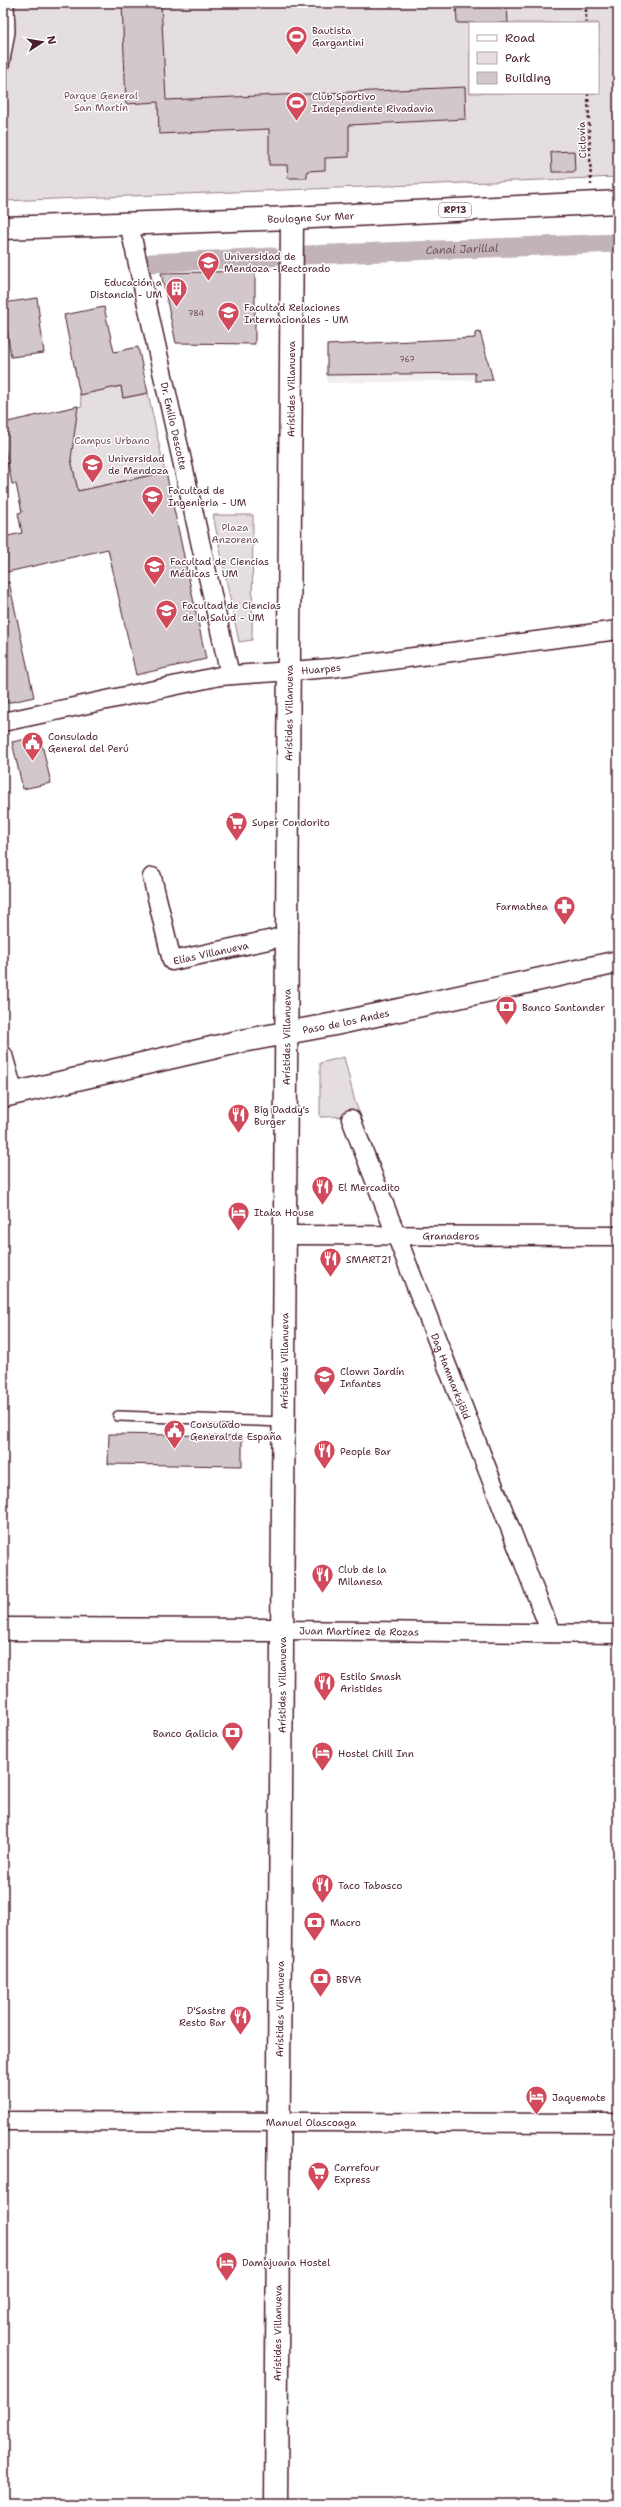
<svg xmlns="http://www.w3.org/2000/svg" width="621" height="2507" font-family="'Shantell Sans',sans-serif">
	<style>
		.built { fill: #f2eeef }
		.green { fill: #e5dee0; stroke: #987e86; fill-rule: evenodd }
		.lines { fill: none; stroke-linecap: round; stroke-linejoin: round }
		.canal { stroke: #c1b3b6; stroke-width: 19 }
		.building { fill: #d2c7cb; stroke: #4a1f2b }
		.lane-casing { stroke: #4a1f2b; stroke-width: 12 }
		.street-casing { stroke: #4a1f2b; stroke-width: 21 }
		.secondary-casing { stroke: #4a1f2b; stroke-width: 25 }
		.primary-casing { stroke: #4a1f2b; stroke-width: 25 }
		.path { stroke: #4a1f2b; stroke-width: 2.5; stroke-dasharray: 3 3; stroke-linecap: butt }
		.lane { stroke: #fff; stroke-width: 9 }
		.street { stroke: #fff; stroke-width: 18 }
		.secondary { stroke: #fff; stroke-width: 22 }
		.primary { stroke: #fff; stroke-width: 22 }
		.labels { text-anchor: middle; dominant-baseline: central; stroke-width: 3; stroke-linejoin: round; paint-order: stroke }
		.number-label { font-size: 8px; fill: #6c4953 }
		.shield { fill: #fff; stroke: #80626b; stroke-width: 1 }
		.shield-label { font-size: 9px; font-weight: bold; fill: #4a1f2b }
		.poi-label { font-size: 10px; fill: #4a1f2b; stroke: #fff; text-anchor: start }
		.park-label { font-size: 10px; fill: #714f58; stroke: #fff }
		.street-label { font-size: 10px; fill: #4a1f2b; stroke: #fff }
		.water-label { font-size: 11px; font-style: italic; fill: #74535c; stroke: #fff }
	</style>
	<rect width="100%" height="100%" fill="#fff"/>
	<filter id="ink" filterUnits="userSpaceOnUse"><feTurbulence type="fractalNoise" baseFrequency=".025" numOctaves="2"/><feDisplacementMap in="SourceGraphic" scale="8" xChannelSelector="R" yChannelSelector="G"/><feConvolveMatrix kernelMatrix="1 2 1 2 8 2 1 2 1" color-interpolation-filters="sRGB"/></filter>
	<g filter="url(#ink)">
		<!-- built -->
		<path class="built" d="M481,338l12,42 -166,3v-38z"/>
		<!-- green -->
		<g class="green">
			<path d="M3,3h615v174l-615,24zM470,23h128v70h-128z"/>
			<path d="M121,386l2,12 25,-5 17,79 -87,19 -18,-81 22,-4 -2,-11z"/>
			<path d="M213,515h40l-1,125 -13,2z"/>
			<path d="M344,1057l11,45 6,14 -41,1v-54z"/>
		</g>
		<g class="lines">
			<!-- canal -->
			<g class="canal">
				<path id="s1" d="M305,255l313,-12"/>
				<path d="M151,263l121,-6"/>
			</g>
		</g>
		<!-- building -->
		<g class="building">
			<path d="M122,3h39l5,97 299,-13 1,32 -117,6v32l-24,1v12l-18,1v7h-19l-1,-13h-18v-36l-110,5 -1,-32 -32,2z"/>
			<path d="M456,3h51l1,20h-51z"/>
			<path d="M574,151l1,21h-23l-1,-20z"/>
			<path d="M255,271v73l-79,-1 -15,-70z"/>
			<path d="M37,298l7,55 -33,4 -8,-54z"/>
			<path d="M104,307l10,45 24,-5 10,46 -25,5 -2,-12 -41,9 -16,-80z"/>
			<path d="M480,332l13,48 -18,1v-8l-148,2v-30l148,-7v-5z"/>
			<path d="M78,406l-7,53 7,32 88,-19 40,187 -70,16 -28,-126 -105,24v-36l19,-4 -4,-20 4,-1 -6,-28h-4l-9,-44v-17z"/>
			<path d="M9,582l25,115 -27,6 -4,-17v-103z"/>
			<path d="M40,736l11,47 -28,6 -11,-47z"/>
			<path d="M109,1434l133,2v30l-134,-2z"/>
		</g>
		<g class="lines">
			<defs>
				<g id="lane">
					<path d="M3,72l7,-40 -1,-29"/>
					<path d="M118,1416l165,6"/>
				</g>
				<g id="street">
					<path id="s2" d="M129,224l101,451"/>
					<path id="s3" d="M3,722l217,-46 111,-8 287,-38"/>
					<path id="s4" d="M152,877l20,84 115,-25"/>
					<path d="M3,1055l11,39"/>
					<path id="s5" d="M351,1119l200,514"/>
					<path id="s6" d="M285,1235l333,1"/>
					<path id="s7" d="M282,1630l336,4"/>
					<path id="s8" d="M3,2121l615,2"/>
				</g>
				<g id="secondary">
					<path id="s9" d="M3,1096l239,-55 93,-17 283,-62"/>
					<path d="M3,1629l279,1"/>
					<path id="s10" d="M276,2504l16,-2286"/>
				</g>
				<g id="primary">
					<path id="s11" d="M3,228l289,-10 326,-16"/>
				</g>
			</defs>
			<!-- lane casing -->
			<use href="#lane" class="lane-casing"/>
			<!-- street casing -->
			<use href="#street" class="street-casing"/>
			<!-- secondary casing -->
			<use href="#secondary" class="secondary-casing"/>
			<!-- primary casing -->
			<use href="#primary" class="primary-casing"/>
			<!-- path -->
			<g class="path">
				<path d="M586,3v20"/>
				<path d="M588,93l3,92"/>
			</g>
			<!-- lane -->
			<use href="#lane" class="lane"/>
			<!-- street -->
			<use href="#street" class="street"/>
			<!-- secondary -->
			<use href="#secondary" class="secondary"/>
			<!-- primary -->
			<use href="#primary" class="primary"/>
		</g>
	</g>
	<!-- icons -->
	<defs>
		<symbol id="stadium-pin" viewBox="-11 -11 22 30"><path d="M0 17L-7.5 6A9.5 9.5 0 1 1 7.5 6Z" fill="#d1495b" stroke="#fff"/><path d="M0-5a6.5 5 0 1 0 0 10a6.5 5 0 1 0 0-10ZM-3.5-1.8h7v3.6h-7Z" fill="#fff"/></symbol>
		<symbol id="university-pin" viewBox="-11 -11 22 30"><path d="M0 17L-7.5 6A9.5 9.5 0 1 1 7.5 6Z" fill="#d1495b" stroke="#fff"/><path d="M0-5L7-2L0 1L-7-2ZM-4 1L0 2.5L4 1V4Q0 6-4 4Z" fill="#fff"/></symbol>
		<symbol id="building-pin" viewBox="-11 -11 22 30"><path d="M0 17L-7.5 6A9.5 9.5 0 1 1 7.5 6Z" fill="#d1495b" stroke="#fff"/><path d="M-4-6H4V6H1V3H-1V6H-4ZM-2.5-4.3h1.7v1.8h-1.7ZM.8-4.3h1.7v1.8H.8ZM-2.5-1h1.7V.8h-1.7ZM.8-1h1.7V.8H.8Z" fill="#fff"/></symbol>
		<symbol id="civic-pin" viewBox="-11 -11 22 30"><path d="M0 17L-7.5 6A9.5 9.5 0 1 1 7.5 6Z" fill="#d1495b" stroke="#fff"/><path d="M-.6-6.5H3V-4.5H.6V-3L4-1V1h2V6H-6V1h2V-1L-.6-3ZM-1.2 2.5V6h2.4V2.5Z" fill="#fff"/></symbol>
		<symbol id="supermarket-pin" viewBox="-11 -11 22 30"><path d="M0 17L-7.5 6A9.5 9.5 0 1 1 7.5 6Z" fill="#d1495b" stroke="#fff"/><path d="M-6-5.5h2.5l.6 2H6L4.5 2H-2.5L-4.4-4H-6ZM-1.5 3.2a1.3 1.3 0 1 0 .1 0ZM3 3.2a1.3 1.3 0 1 0 .1 0Z" fill="#fff"/></symbol>
		<symbol id="pharmacy-pin" viewBox="-11 -11 22 30"><path d="M0 17L-7.5 6A9.5 9.5 0 1 1 7.5 6Z" fill="#d1495b" stroke="#fff"/><path d="M-2-6h4v4h4v4h-4v4h-4v-4h-4v-4h4Z" fill="#fff"/></symbol>
		<symbol id="bank-pin" viewBox="-11 -11 22 30"><path d="M0 17L-7.5 6A9.5 9.5 0 1 1 7.5 6Z" fill="#d1495b" stroke="#fff"/><path d="M-6-4H6V4H-6ZM0-2.3a2.3 2.3 0 1 0 0 4.6a2.3 2.3 0 1 0 0-4.6Z" fill="#fff"/></symbol>
		<symbol id="restaurant-pin" viewBox="-11 -11 22 30"><path d="M0 17L-7.5 6A9.5 9.5 0 1 1 7.5 6Z" fill="#d1495b" stroke="#fff"/><path d="M-5-6h1v4h1v-4h1v4h1v-4h1v5L-1.5 .5V6h-2V.5L-5-1ZM5-6V6H3V1.5H1.5Q1.5-4 5-6Z" fill="#fff"/></symbol>
		<symbol id="hotel-pin" viewBox="-11 -11 22 30"><path d="M0 17L-7.5 6A9.5 9.5 0 1 1 7.5 6Z" fill="#d1495b" stroke="#fff"/><path d="M-6-4.5h1.5V1H6V5H4.5V3h-9V5H-6ZM-4 0a1.8 1.8 0 1 1 3.6 0ZM.5 0V-2.5h3Q6-2.5 6 0Z" fill="#fff"/></symbol>
		<symbol id="school-pin" viewBox="-11 -11 22 30"><path d="M0 17L-7.5 6A9.5 9.5 0 1 1 7.5 6Z" fill="#d1495b" stroke="#fff"/><path d="M0-5L7-2L0 1L-7-2ZM-4 1L0 2.5L4 1V4Q0 6-4 4Z" fill="#fff"/></symbol>
	</defs>
	<g fill-rule="evenodd">
		<use href="#stadium-pin" x="284" y="24" width="25" height="34"/>
		<use href="#stadium-pin" x="284" y="90" width="25" height="34"/>
		<use href="#university-pin" x="196" y="250" width="25" height="34"/>
		<use href="#building-pin" x="164" y="276" width="25" height="34"/>
		<use href="#university-pin" x="216" y="300" width="25" height="34"/>
		<use href="#university-pin" x="80" y="452" width="25" height="34"/>
		<use href="#university-pin" x="140" y="484" width="25" height="34"/>
		<use href="#university-pin" x="142" y="554" width="25" height="34"/>
		<use href="#university-pin" x="154" y="598" width="25" height="34"/>
		<use href="#civic-pin" x="20" y="730" width="25" height="34"/>
		<use href="#supermarket-pin" x="224" y="810" width="25" height="34"/>
		<use href="#pharmacy-pin" x="552" y="894" width="25" height="34"/>
		<use href="#bank-pin" x="494" y="994" width="25" height="34"/>
		<use href="#restaurant-pin" x="226" y="1102" width="25" height="34"/>
		<use href="#restaurant-pin" x="310" y="1174" width="25" height="34"/>
		<use href="#hotel-pin" x="226" y="1200" width="25" height="34"/>
		<use href="#restaurant-pin" x="318" y="1246" width="25" height="34"/>
		<use href="#school-pin" x="312" y="1364" width="25" height="34"/>
		<use href="#civic-pin" x="162" y="1418" width="25" height="34"/>
		<use href="#restaurant-pin" x="312" y="1438" width="25" height="34"/>
		<use href="#restaurant-pin" x="310" y="1562" width="25" height="34"/>
		<use href="#restaurant-pin" x="312" y="1670" width="25" height="34"/>
		<use href="#bank-pin" x="220" y="1720" width="25" height="34"/>
		<use href="#hotel-pin" x="310" y="1740" width="25" height="34"/>
		<use href="#restaurant-pin" x="310" y="1872" width="25" height="34"/>
		<use href="#bank-pin" x="302" y="1910" width="25" height="34"/>
		<use href="#bank-pin" x="308" y="1966" width="25" height="34"/>
		<use href="#restaurant-pin" x="228" y="2004" width="25" height="34"/>
		<use href="#hotel-pin" x="524" y="2084" width="25" height="34"/>
		<use href="#supermarket-pin" x="306" y="2160" width="25" height="34"/>
		<use href="#hotel-pin" x="214" y="2250" width="25" height="34"/>
	</g>
	<g class="labels">
		<!-- number labels -->
		<g class="number-label">
			<text x="196" y="313">784</text>
			<text x="407" y="359">767</text>
		</g>
		<!-- shield labels -->
		<rect class="shield" x="439" y="203" width="32" height="14" rx="3"/>
		<g class="shield-label">
			<text x="455" y="210">RP13</text>
		</g>
		<!-- poi labels -->
		<g class="poi-label">
			<text x="312" y="30">Bautista<tspan x="312" dy="12">Gargantini</tspan></text>
			<text x="312" y="96">Club Sportivo<tspan x="312" dy="12">Independiente Rivadavia</tspan></text>
			<text x="224" y="256">Universidad de<tspan x="224" dy="12">Mendoza - Rectorado</tspan></text>
			<text x="162" y="282" text-anchor="end">Educación a<tspan x="162" dy="12">Distancia - UM</tspan></text>
			<text x="244" y="307">Facultad Relaciones<tspan x="244" dy="12">Internacionales - UM</tspan></text>
			<text x="108" y="458">Universidad<tspan x="108" dy="12">de Mendoza</tspan></text>
			<text x="168" y="490">Facultad de<tspan x="168" dy="12">Ingenieria - UM</tspan></text>
			<text x="170" y="561">Facultad de Ciencias<tspan x="170" dy="12">Médicas - UM</tspan></text>
			<text x="182" y="605">Facultad de Ciencias<tspan x="182" dy="12">de la Salud - UM</tspan></text>
			<text x="48" y="736">Consulado<tspan x="48" dy="12">General del Perú</tspan></text>
			<text x="252" y="822">Super Condorito</text>
			<text x="548" y="906" text-anchor="end">Farmathea</text>
			<text x="522" y="1007">Banco Santander</text>
			<text x="254" y="1109">Big Daddy's<tspan x="254" dy="12">Burger</tspan></text>
			<text x="338" y="1187">El Mercadito</text>
			<text x="254" y="1212">Itaka House</text>
			<text x="346" y="1259">SMART21</text>
			<text x="340" y="1371">Clown Jardín<tspan x="340" dy="12">Infantes</tspan></text>
			<text x="190" y="1424">Consulado<tspan x="190" dy="12">General de España</tspan></text>
			<text x="340" y="1451">People Bar</text>
			<text x="338" y="1569">Club de la<tspan x="338" dy="12">Milanesa</tspan></text>
			<text x="340" y="1676">Estilo Smash<tspan x="340" dy="12">Aristides</tspan></text>
			<text x="218" y="1733" text-anchor="end">Banco Galicia</text>
			<text x="338" y="1753">Hostel Chill Inn</text>
			<text x="338" y="1885">Taco Tabasco</text>
			<text x="330" y="1922">Macro</text>
			<text x="336" y="1979">BBVA</text>
			<text x="226" y="2010" text-anchor="end">D'Sastre<tspan x="226" dy="12">Resto Bar</tspan></text>
			<text x="552" y="2097">Jaquemate</text>
			<text x="334" y="2167">Carrefour<tspan x="334" dy="12">Express</tspan></text>
			<text x="242" y="2262">Damajuana Hostel</text>
		</g>
		<!-- park labels -->
		<g class="park-label">
			<text x="101" y="95">Parque General<tspan x="101" dy="12">San Martín</tspan></text>
			<text x="112" y="440">Campus Urbano</text>
			<text x="235" y="527">Plaza<tspan x="235" dy="12">Anzorena</tspan></text>
		</g>
		<!-- street labels -->
		<g class="street-label">
			<text transform="translate(582 140) rotate(-92)">Ciclovía</text>
			<text stroke="none"><textPath href="#s11" startOffset="308">Boulogne Sur Mer</textPath></text>
			<text stroke="none"><textPath href="#s10" startOffset="2115">Arístides Villanueva</textPath></text>
			<text stroke="none"><textPath href="#s2" startOffset="207">Dr. Emilio Descotte</textPath></text>
			<text stroke="none"><textPath href="#s3" startOffset="323">Huarpes</textPath></text>
			<text stroke="none"><textPath href="#s10" startOffset="1791">Arístides Villanueva</textPath></text>
			<text stroke="none"><textPath href="#s4" startOffset="126">Elías Villanueva</textPath></text>
			<text stroke="none"><textPath href="#s9" startOffset="351">Paso de los Andes</textPath></text>
			<text stroke="none"><textPath href="#s10" startOffset="1467">Arístides Villanueva</textPath></text>
			<text stroke="none"><textPath href="#s6" startOffset="166">Granaderos</textPath></text>
			<text stroke="none"><textPath href="#s10" startOffset="1143">Arístides Villanueva</textPath></text>
			<text stroke="none"><textPath href="#s5" startOffset="276">Dag Hammarksjöld</textPath></text>
			<text stroke="none"><textPath href="#s7" startOffset="77">Juan Martínez de Rozas</textPath></text>
			<text stroke="none"><textPath href="#s10" startOffset="819">Arístides Villanueva</textPath></text>
			<text stroke="none"><textPath href="#s10" startOffset="495">Arístides Villanueva</textPath></text>
			<text stroke="none"><textPath href="#s8" startOffset="308">Manuel Olascoaga</textPath></text>
			<text stroke="none"><textPath href="#s10" startOffset="171">Arístides Villanueva</textPath></text>
		</g>
		<!-- water labels -->
		<g class="water-label">
			<text stroke="none"><textPath href="#s1" startOffset="157">Canal Jarillal</textPath></text>
		</g>
	</g>
	<!-- margin -->
	<rect width="621" height="2507" fill="none" stroke="#fff" stroke-width="16"/>
	<rect x="8" y="8" width="605" height="2491" fill="none" stroke="#4a1f2b" stroke-width="1.5" filter="url(#ink)"/>
	<!-- legend -->
	<rect x="469" y="22" width="130" height="72" fill="#ffffff" stroke="#b7a5aa"/>
	<rect x="477" y="35" width="20" height="6" fill="#ffffff" stroke="#b7a5aa"/>
	<text x="505" y="42" font-size="12" fill="#4a1f2b">Road</text>
	<rect x="477" y="52" width="20" height="12" fill="#e5dee0" stroke="#b7a5aa"/>
	<text x="505" y="62" font-size="12" fill="#4a1f2b">Park</text>
	<rect x="477" y="72" width="20" height="12" fill="#d2c7cb" stroke="#b7a5aa"/>
	<text x="505" y="82" font-size="12" fill="#4a1f2b">Building</text>
	<!-- north arrow -->
	<g transform="translate(42 42) rotate(78)" stroke="#ffffff" stroke-width="3" paint-order="stroke">
	<path d="M0-3L7 15L0 10L-7 15Z" fill="#4a1f2b"/>
	<text y="-6" font-size="11" font-weight="bold" text-anchor="middle" fill="#4a1f2b">N</text>
	</g>
</svg>
